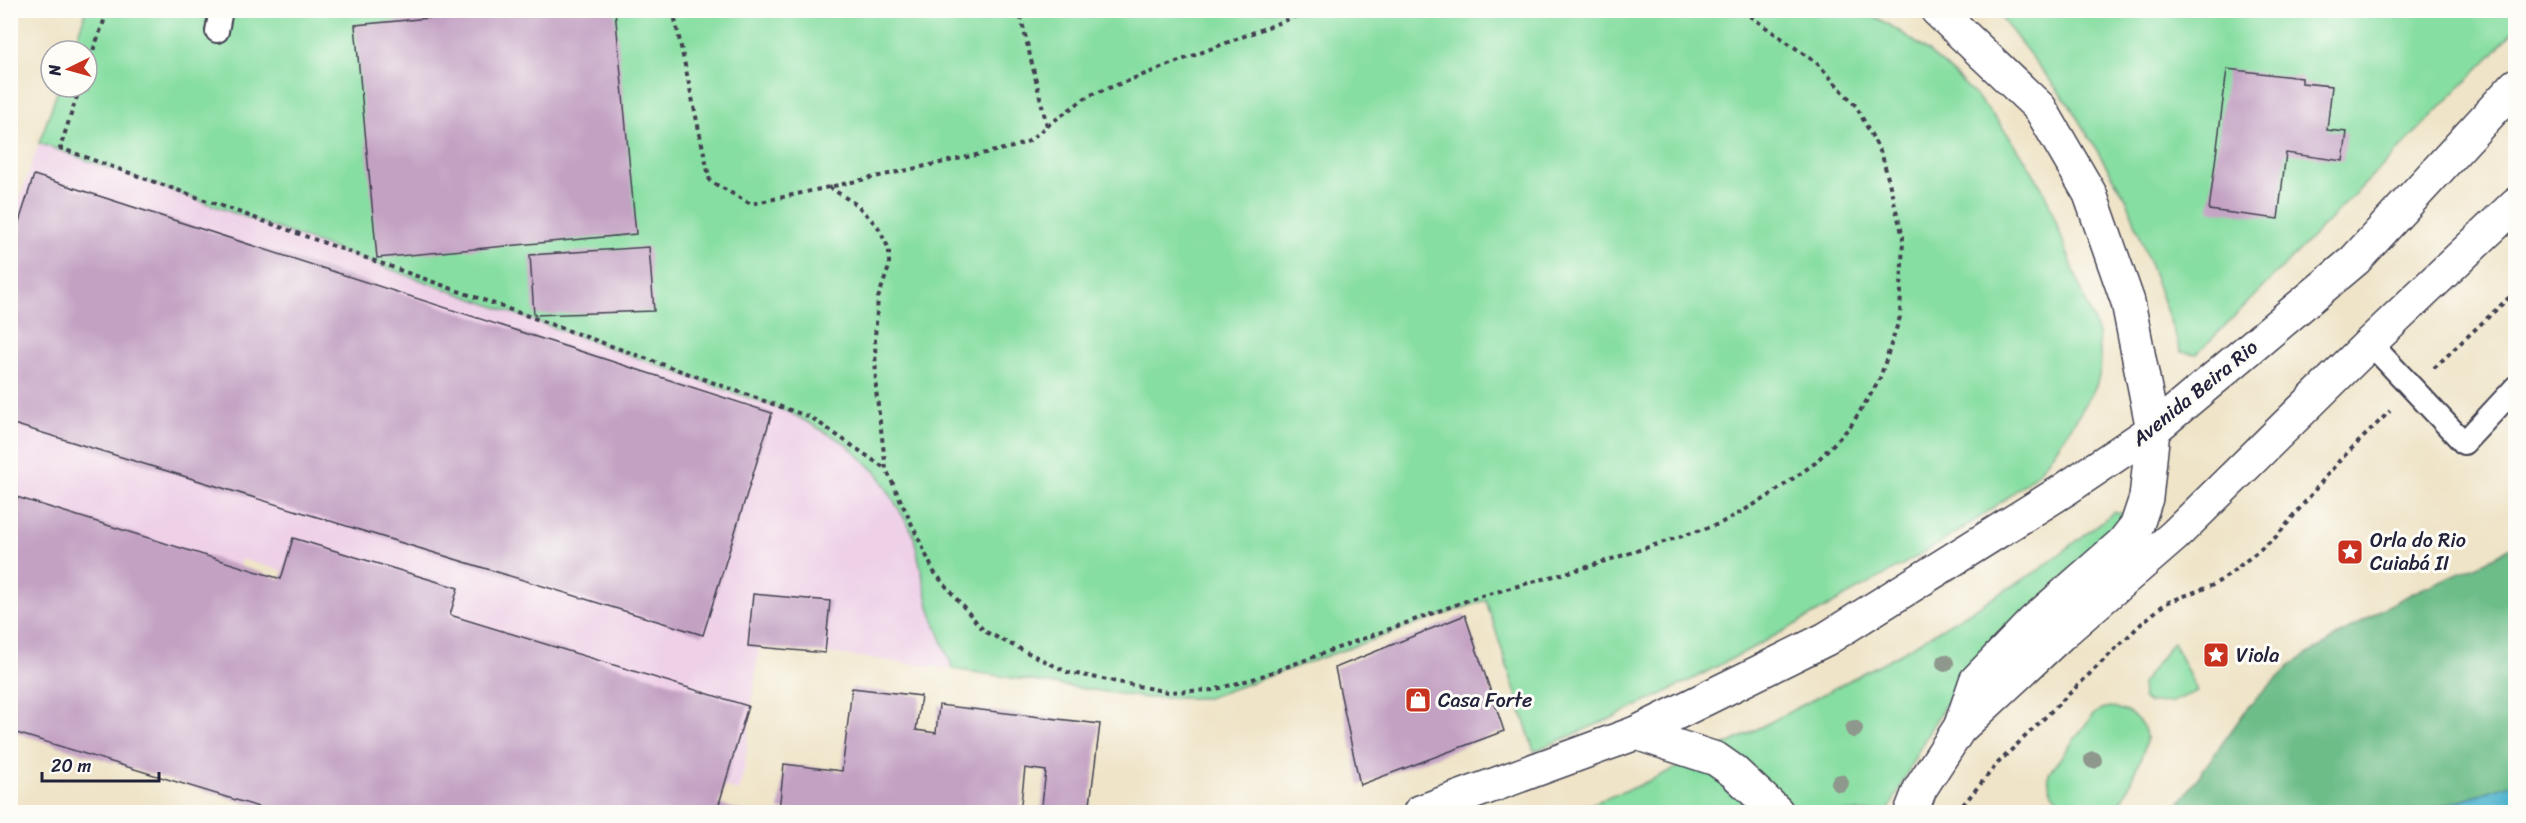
<svg xmlns="http://www.w3.org/2000/svg" width="2526" height="823" font-family="Sriracha,sans-serif">
	<style>
		.built { fill: #eed0e7 }
		.green { fill: #87dea2; stroke: #54806e; stroke-width: 1.5 }
		.forest { fill: #6dbd88; stroke: #487062; stroke-width: 1.5 }
		.water { fill: #4eb3cd; stroke: #386a84; stroke-width: 1.5 }
		.building { fill: #c3a1c3 }
		.lines { fill: none; stroke-linecap: round; stroke-linejoin: round }
		.lane-casing { stroke: #413f50; stroke-width: 26 }
		.street-casing { stroke: #413f50; stroke-width: 36 }
		.primary-casing { stroke: #413f50; stroke-width: 36 }
		.path { stroke: #413f50; stroke-width: 4; stroke-dasharray: 4.5 4.5; stroke-linecap: butt }
		.lane { stroke: #fff; stroke-width: 22 }
		.street { stroke: #fff; stroke-width: 33 }
		.primary { stroke: #fff; stroke-width: 33 }
		.tree { fill: #8f988c }
		.labels { text-anchor: middle; dominant-baseline: central; stroke-width: 6; stroke-linejoin: round; paint-order: stroke }
		.street-label { font-size: 20px; fill: #22223b; stroke: #fdfcf7 }
		.poi-label { font-size: 20px; fill: #22223b; stroke: #fdfcf7; text-anchor: start }
	</style>
	<rect width="100%" height="100%" fill="#fdfcf7"/>
	<filter id="ink" filterUnits="userSpaceOnUse"><feTurbulence type="fractalNoise" baseFrequency=".0167" numOctaves="2"/><feDisplacementMap in="SourceGraphic" scale="12" xChannelSelector="R" yChannelSelector="G"/><feConvolveMatrix kernelMatrix="1 2 1 2 8 2 1 2 1" color-interpolation-filters="sRGB"/></filter>
	<filter id="wash" filterUnits="userSpaceOnUse"><feTurbulence type="fractalNoise" baseFrequency=".008" numOctaves="4" result="noise"/><feDisplacementMap in="SourceGraphic" scale="24" xChannelSelector="R" yChannelSelector="G"/><feGaussianBlur stdDeviation="1.35" result="paint"/><feColorMatrix in="noise" values="0 0 0 0 0 0 0 0 0 0 0 0 0 0 0 0 0 1.4 0 .05"/><feComposite in="paint" operator="in"/></filter>
	<g filter="url(#wash)">
		<rect width="100%" height="100%" fill="#efe4c8"/>
		<!-- built -->
		<path class="built" d="M39,143l752,270 54,30 33,31 35,59 17,77 23,59 -194,-25 -15,127 -6,20 -358,-117 19,-71 -158,-44 -21,69 -209,-61v-344z"/>
		<!-- green -->
		<g class="green">
			<path d="M2515,10l1,17 -22,26 -297,301 -16,-2 -54,-152 -57,-94 -74,-95z"/>
			<path d="M86,11h1777c76,36 142,107 181,181 8,15 12,32 18,47 12,32 24,63 36,95 2,16 5,33 -1,49 -6,15 -48,79 -60,90 -57,51 -128,88 -194,125 -101,57 -201,110 -309,153l-48,-151 -279,98h-60l-194,-29 -23,-59 -17,-77 -35,-59 -33,-31 -54,-30 -752,-270 20,-56h28v-36h-15z"/>
			<path d="M2114,512h8l5,5c-59,58 -125,113 -175,179 -26,35 -45,78 -64,116h-317l69,-27 102,-48 159,-84 138,-83z"/>
			<path d="M2173,642l24,49 -25,11 -23,1 -6,-5 -1,-15z"/>
			<path d="M2110,707c19,3 41,16 35,39 -2,9 -8,20 -12,29 -4,11 -8,25 -18,32 -25,16 -71,0 -66,-34l43,-57 9,-7z"/>
		</g>
		<!-- forest -->
		<path class="forest" d="M2515,544v240l-93,28h-249l76,-106 44,-43 91,-55 33,-17 76,-33z"/>
		<!-- water -->
		<path class="water" d="M2511,784h4v28h-93z"/>
		<g id="blocks">
			<!-- building -->
			<g class="building">
				<path d="M515,10h100l21,224 -259,24 -22,-233z"/>
				<path d="M2227,69l75,9v5l30,3 -5,44 20,2 -4,29 -57,-8 -8,66 -69,-9z"/>
				<path d="M34,175l738,238 -69,222 -693,-212v-173z"/>
				<path d="M649,247l5,64 -120,4 -4,-60z"/>
				<path d="M10,495l271,84 12,-41 165,50 -8,27 298,91 -29,98 26,8h-470l-265,-81z"/>
				<path d="M753,594l77,7 -5,52 -77,-7z"/>
				<path d="M1465,615l39,116 -144,54 -25,-117z"/>
				<path d="M852,688l69,8 -5,34 20,3 3,-28 161,19 -11,88h-48l5,-41 -21,-3 -5,44h-220l-21,-2 5,-46 58,7z"/>
			</g>
		</g>
	</g>
	<g filter="url(#ink)">
		<use href="#blocks" fill-opacity="0" stroke="#413f50" stroke-width="1.5"/>
		<g class="lines">
			<defs>
				<g id="lane">
					<path d="M217,31l4,-21"/>
					<path d="M2370,343l94,100 52,-56"/>
				</g>
				<path id="street" d="M1937,10l103,98 50,86 38,108 25,128"/>
				<g id="primary">
					<path d="M1961,725l15,-44 57,-59 90,-79 14,-18 9,-27 7,-68"/>
					<path d="M1636,733l80,26 17,12 44,41"/>
					<path d="M1420,812l216,-79 190,-94 238,-149 89,-60 202,-170 161,-175"/>
					<path d="M1911,812l9,-23 39,-60 102,-95 114,-99 195,-192 146,-139"/>
				</g>
			</defs>
			<!-- lane casing -->
			<use href="#lane" class="lane-casing"/>
			<!-- street casing -->
			<use href="#street" class="street-casing"/>
			<!-- primary casing -->
			<use href="#primary" class="primary-casing"/>
			<!-- path -->
			<g class="path">
				<path d="M673,10l37,171 41,23 262,-57 16,-6 18,-15 -28,-116"/>
				<path d="M87,67l21,-57"/>
				<path d="M80,87l-20,61 752,270 74,51"/>
				<path d="M1047,126l41,-30 224,-86"/>
				<path d="M829,187l28,18 21,22 11,22v18l-11,31 -3,39 1,53 10,79 48,103 50,59 83,41 101,20 45,-2 43,-12 218,-80 113,-31 132,-43 47,-26 49,-35 35,-36 29,-46 21,-64 3,-80 -21,-82 -26,-49 -39,-43 -76,-53"/>
				<path d="M2434,368l82,-77"/>
				<path d="M1957,812l41,-49 145,-141 23,-19 47,-18 13,-8 51,-41 61,-74 52,-51"/>
			</g>
			<!-- lane -->
			<use href="#lane" class="lane"/>
			<!-- street -->
			<use href="#street" class="street"/>
			<!-- primary -->
			<use href="#primary" class="primary"/>
		</g>
		<!-- trees -->
		<g class="tree">
			<circle cx="1945" cy="663" r="9"/>
			<circle cx="1854" cy="729" r="9"/>
			<circle cx="2093" cy="760" r="9"/>
			<circle cx="1840" cy="783" r="9"/>
		</g>
	</g>
	<!-- icons -->
	<defs>
		<symbol id="sight-square" viewBox="-11 -11 22 22"><rect x="-9" y="-9" width="18" height="18" rx="4" fill="#c8321e" stroke="#fdfcf7"/><path d="M0-6L1.8-2.2L6-1.7L2.9 1.2L3.7 5.4L0 3.3L-3.7 5.4L-2.9 1.2L-6-1.7L-1.8-2.2Z" fill="#fff"/></symbol>
		<symbol id="shop-square" viewBox="-11 -11 22 22"><rect x="-9" y="-9" width="18" height="18" rx="4" fill="#c8321e" stroke="#fdfcf7"/><path d="M-5-2.5h2.3a2.7 3.5 0 0 1 5.4 0H5L5.5 6h-11ZM-1.5-2.5h3a1.5 2.3 0 0 0-3 0Z" fill="#fff"/></symbol>
	</defs>
	<g fill-rule="evenodd">
		<use href="#sight-square" x="2335" y="537" width="30" height="30"/>
		<use href="#sight-square" x="2201" y="640" width="30" height="30"/>
		<use href="#shop-square" x="1403" y="685" width="30" height="30"/>
	</g>
	<g class="labels">
		<!-- street labels -->
		<g class="street-label">
			<text transform="translate(2195 393) rotate(-39)">Avenida Beira Rio</text>
		</g>
		<!-- poi labels -->
		<g class="poi-label">
			<text x="2370" y="540">Orla do Rio<tspan x="2370" dy="23">Cuiabá II</tspan></text>
			<text x="2236" y="655">Viola</text>
			<text x="1438" y="700">Casa Forte</text>
		</g>
	</g>
	<!-- margin -->
	<rect width="2526" height="823" fill="none" stroke="#fdfcf7" stroke-width="36"/>
	<!-- north arrow -->
	<g transform="translate(69 69) rotate(265)"><circle r="28" fill="#fdfcf7" stroke="#a5a5ac" stroke-width="1.5"/>
	<path d="M0-4.5L10 22L0 15L-10 22Z" fill="#c8321e"/>
	<text y="-9" font-size="16" font-weight="bold" text-anchor="middle" fill="#22223b">N</text>
	</g>
	<!-- scale -->
	<path d="M42 772v9h117v-9" fill="none" stroke="#22223b" stroke-width="3"/>
	<text x="51" y="772" font-size="18" fill="#22223b" stroke="#fdfcf7" stroke-width="4.5" paint-order="stroke">20 m</text>
</svg>
